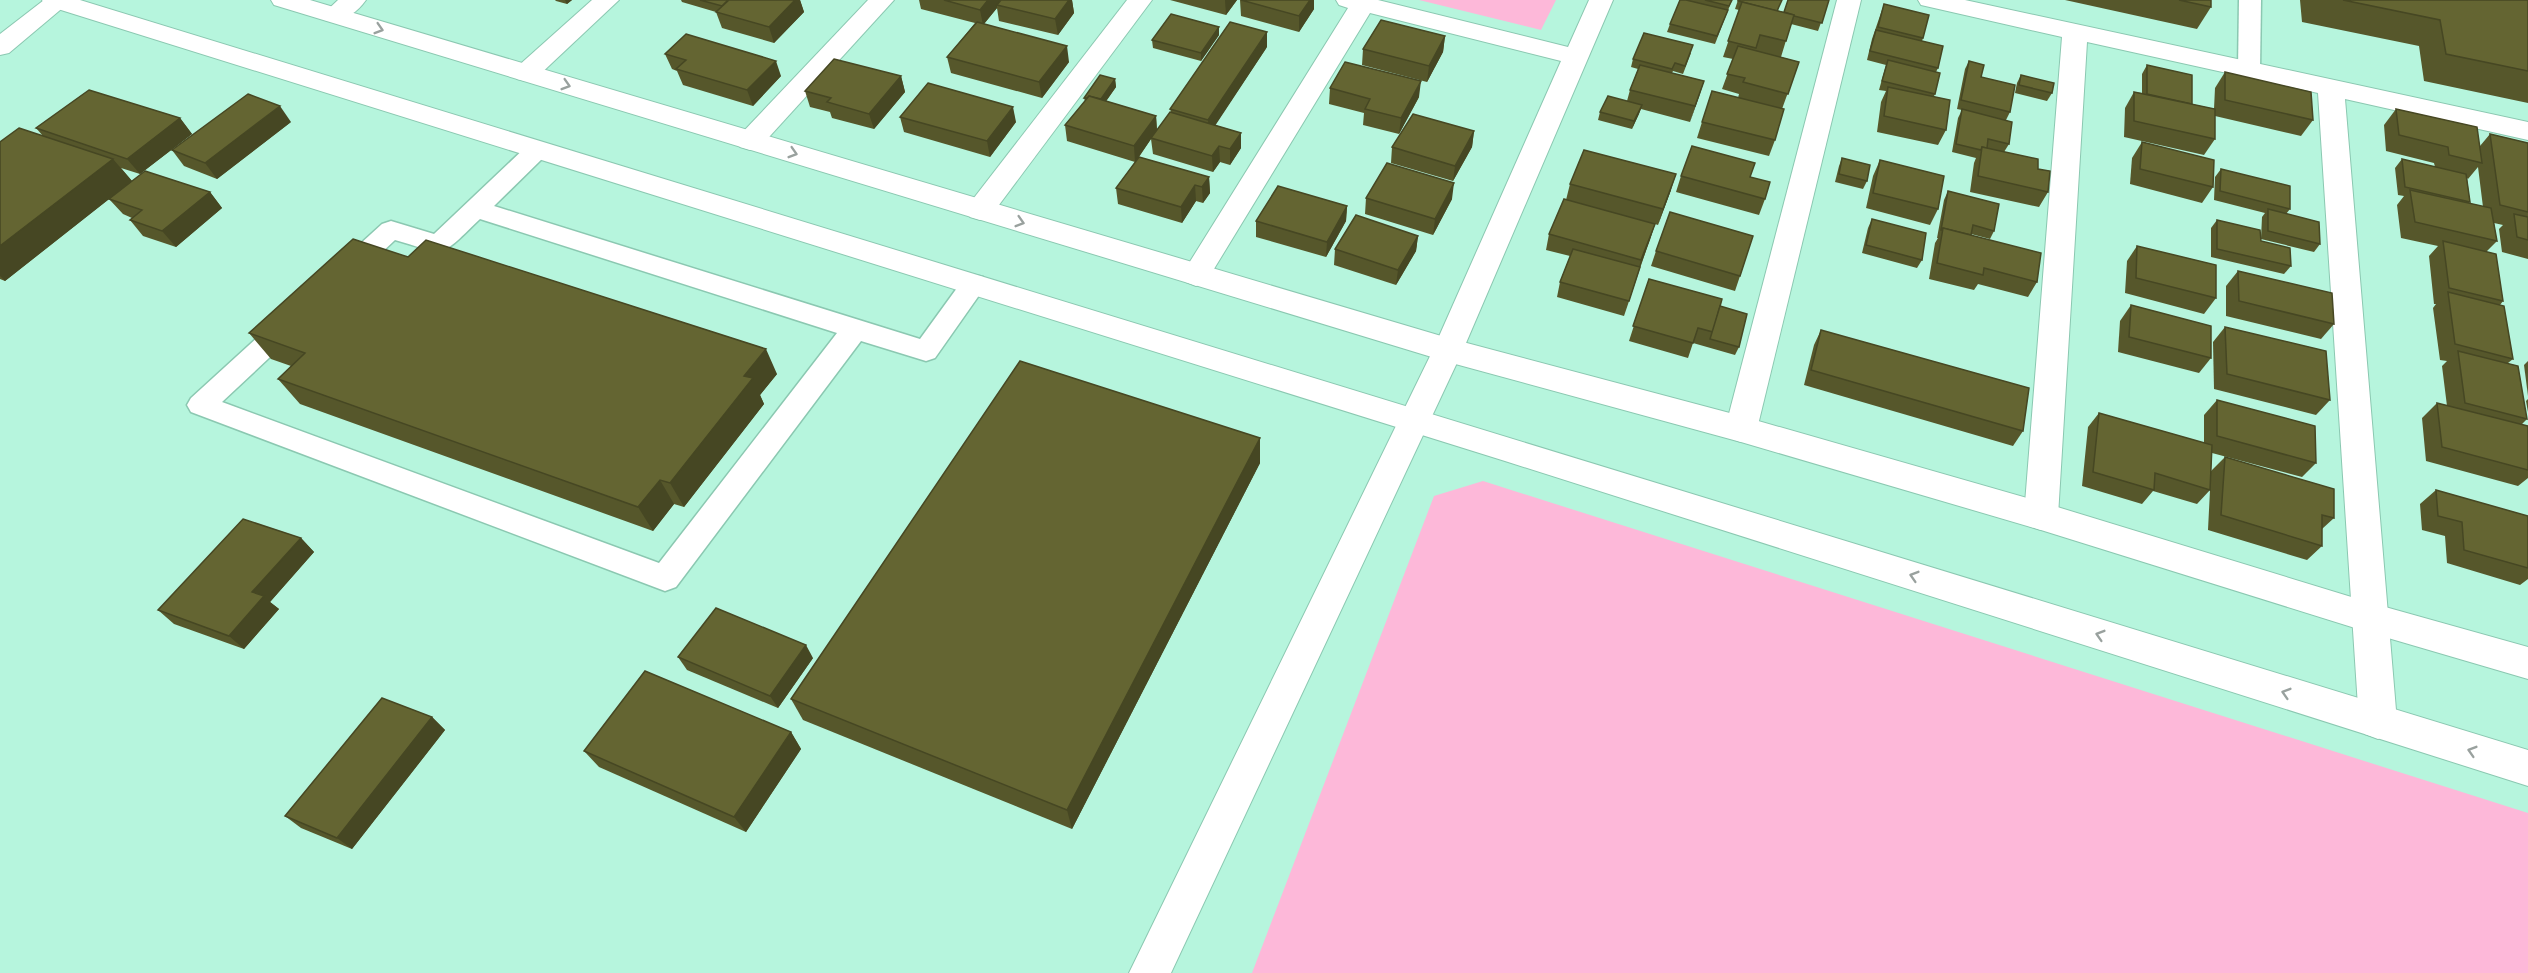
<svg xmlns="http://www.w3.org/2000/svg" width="2528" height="973" font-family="'IBM Plex Serif',serif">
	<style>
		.green { fill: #fdb8d9 }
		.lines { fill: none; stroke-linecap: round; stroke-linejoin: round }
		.service-casing { stroke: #8bc8b1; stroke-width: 3 }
		.minor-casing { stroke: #8bc8b1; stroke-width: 2 }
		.tertiary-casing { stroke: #8bc8b1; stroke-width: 2 }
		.service { fill: #fff; fill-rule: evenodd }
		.minor { fill: #fff; fill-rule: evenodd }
		.tertiary { fill: #fff; fill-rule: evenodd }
		.wall { fill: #56572b; fill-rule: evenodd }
		.shaded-wall { fill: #464723 }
		.building { fill: #646532; stroke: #464723; stroke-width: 1.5 }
		.oneway { stroke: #99a19e }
	</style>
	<rect width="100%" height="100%" fill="#b6f5dd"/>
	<!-- green -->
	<g class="green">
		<path d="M1419,0h137l-15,30z"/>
		<path d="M1483,481l1045,332v160h-1276l182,-477z"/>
	</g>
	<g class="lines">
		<defs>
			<g id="service">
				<path d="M2239,0h22l-1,69 -3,5 -8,2 -8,-2 -3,-5z"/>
				<path d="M537,142l8,2 4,6 -4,6 -51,50 426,133 45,-62 9,-2 9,2 4,7 -52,74 -9,3 -65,-20 -185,246 -11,4 -474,-179 -4,-7 4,-7 191,-174 9,-3 43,13 95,-90zM480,219l357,114 -178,230 -437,-161 173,-162c54,16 45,17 85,-21z"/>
			</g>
			<g id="minor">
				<path d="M44,0h28l-63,53 -9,2v-21z"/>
				<path d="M338,0h28c-9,13 -25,24 -41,20l-3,-5z"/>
				<path d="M592,0h27l-84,79 -9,2 -9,-2 -4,-6 4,-6z"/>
				<path d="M868,0h26l-134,147 -10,3 -10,-3 -4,-6 4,-6z"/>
				<path d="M1127,0h25l-162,217 -10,3 -10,-3 -4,-7 4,-7z"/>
				<path d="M1336,0h42l190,47 21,-47h24l-150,350 -292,623h-42l304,-623 128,-289 -191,-48 -164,269 -10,4 -10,-4 -5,-7 5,-7 162,-260 -9,-3z"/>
				<path d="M1837,0h24l-104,429 -5,9 -11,4 -11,-4 -5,-9z"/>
				<path d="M1918,0h47l563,122v18l-183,-41 52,623 -6,12 -13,5 -13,-5 -6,-12 -41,-629 -231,-51 -29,474 -5,10 -12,4 -12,-4 -5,-10 38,-479 -141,-32z"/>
			</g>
			<g id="tertiary">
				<path d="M42,0h38l2448,750v36l-1023,-325 -1460,-456z"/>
				<path d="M271,0h39l1138,338 293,78 300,86 330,101 157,44v32l-157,-46 -330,-103 -300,-88 -293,-80 -1174,-357z"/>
			</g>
		</defs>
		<!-- service casing -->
		<use href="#service" class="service-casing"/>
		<!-- minor casing -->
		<use href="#minor" class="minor-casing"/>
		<!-- tertiary casing -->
		<use href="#tertiary" class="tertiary-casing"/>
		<!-- service -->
		<use href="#service" class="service"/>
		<!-- minor -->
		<use href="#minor" class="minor"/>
		<!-- tertiary -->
		<use href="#tertiary" class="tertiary"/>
	</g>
	<!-- wall -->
	<g class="wall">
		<path d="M555,0h17l-5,4 -11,-3z"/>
		<path d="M681,0h119l4,12 -30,31 -52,-15 -6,-16 -34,-10z"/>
		<path d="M919,0h153l2,13 -16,22 -59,-14 -2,-13 -13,16 85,38 -27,36 -91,-25 -4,-16 28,-34 -54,-14z"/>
		<path d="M1170,0h67l-11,15z"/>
		<path d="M1240,0h74v9l-15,23 -58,-16z"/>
		<path d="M1680,0h52l-17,44 -48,-12 3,-8z"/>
		<path d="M1738,0l46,12 45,-12 -11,31 -27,-7 -10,33 18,5 -17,47 -7,31 -6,16 -72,-18 5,-16 36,-24 1,-4 -17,-5 11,-30 -10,-2 16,-47 -4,-1z"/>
		<path d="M2065,0h146v7l-14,22z"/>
		<path d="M2300,0h228v103l-104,-22 -5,-35 -117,-24z"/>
		<path d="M1884,4l39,34 -1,3 16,27 -2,4 -1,22 -1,2 12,34 -8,15 -61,-13 4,-30 5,-11 -7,-1 7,-25 -19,-5 5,-21z"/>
		<path d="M1219,27v8l-18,26 -48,-13 -1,-8z"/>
		<path d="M1445,36l-2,16 -16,30 -65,-17 1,-16z"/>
		<path d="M1267,47l-52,78 26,8v15l-11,17 -10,-3 -7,10 -60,-18 -2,-15 -12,18 70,20 1,16 -7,10 -7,-2 -14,22 -64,-19 -2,-16 19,-26 -68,-21 -2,-16 20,-24 -1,-3 31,-19 1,8 -10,14 50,15 1,14 14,-18 -1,-3z"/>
		<path d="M1691,53l-8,21 -10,-3 -1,2 32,8 -14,41 -49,-13 -9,20 -34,-9 2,-8 27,-11 3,-11 8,-21 -7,-2 2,-8z"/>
		<path d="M665,54l116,22 -28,30 -70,-21 -6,-14 -5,-2z"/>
		<path d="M1969,61l41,51 -4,8 3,24 -5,8 34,17 10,23 -9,15 -69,-15 4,-29 2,-5 -24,-6 6,-34 4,-8 -5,-1 8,-40z"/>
		<path d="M2147,65l45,39 22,5 1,-21 10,-16 88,48 -12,16 -86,-20v23l-11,16 -80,-18 1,-29 9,-16 8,1v-19z"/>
		<path d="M2021,75l31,18 -5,8 -32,-8 2,-10z"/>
		<path d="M901,76l4,16 -31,37 -42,-11 -2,-6 -20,-5 -5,-16z"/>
		<path d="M1330,88l89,9 -20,37 -36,-9 1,-12 -35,-9z"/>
		<path d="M2396,109l84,37 10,-12 38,9v116l-26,-7 -3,-23 4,-4 -9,-2 3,18 -11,11 17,49 -3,4 13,54 -5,4 19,56 -6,6 7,1v52l-10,8 -92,-25 -4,-43 15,-15 10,3 -5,-40 5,-5 -7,-1 -7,-52 3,-4h-2l-5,-48 9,-10 -37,-8 -4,-33 7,-9 -6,-1 -3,-27 7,-9 33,8 -1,-4 -48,-12 -2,-26zM2478,167l5,40 -14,-4 1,-1 -3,-24 1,1z"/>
		<path d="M900,117l116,5 -26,35 -86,-25z"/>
		<path d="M180,118l12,16 -52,40 -19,-6 11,13 78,11 12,16 -46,39 -33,-11 -13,-16 2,-2 -9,-4 -14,-15 -104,82 -5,-2v-137l43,-6 -7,-8z"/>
		<path d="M291,122l-74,57 -33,-13 -12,-16z"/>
		<path d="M1474,131l-2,16 -19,34 -62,-18 1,-16z"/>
		<path d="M2142,142l71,45 -11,16 -72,-19 2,-26z"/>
		<path d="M1842,158l25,23 -4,8 -28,-7 4,-16z"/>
		<path d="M1880,160l58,49 -8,16 -64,-17 7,-32z"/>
		<path d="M2221,169l69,40 -4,5 34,30 -6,8 -53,-13 1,-22 3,-4 -51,-13 1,-23z"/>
		<path d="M1681,176l69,1 15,22 -6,16 -83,-23z"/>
		<path d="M1570,184l101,6 -13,35 -3,-1 -31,92 -67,-19 3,-15 10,-26 -24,-6 3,-16 17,-34z"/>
		<path d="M1948,191l46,40 -4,8 -19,-5v1l66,47 -9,15 -50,-13 -4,6 -45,-11 6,-36 3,-5h-1l7,-38z"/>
		<path d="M1366,198l86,1 -19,36 -68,-21z"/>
		<path d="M1347,206l-1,15 -20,36 -70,-20v-16z"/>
		<path d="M1872,219l50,41 -5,8 -55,-15 6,-25z"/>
		<path d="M2217,220l44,21 30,25 -7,8 -73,-17v-29z"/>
		<path d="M1418,236l-2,15 -20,34 -62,-20 1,-16z"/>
		<path d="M2137,246l79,52 -12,16 -79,-21 2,-32z"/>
		<path d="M1656,251l84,25 -5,15 -84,-25z"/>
		<path d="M408,257l369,117 -17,21 4,9 -80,103 -10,-3 -21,27 -353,-127 -22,-25 13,-13 -20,-7 -22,-26z"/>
		<path d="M2238,271l96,53 -13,15 -95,-23v-30z"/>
		<path d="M1649,279l71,27 19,41 -4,8 -42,-12 -5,15 -59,-17z"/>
		<path d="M2131,305l80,53 -12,15 -81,-21 2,-31z"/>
		<path d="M2225,327l105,73 -14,15 -102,-26 -1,-47z"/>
		<path d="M1821,330l202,101 -10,15 -209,-61 10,-40z"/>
		<path d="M2528,361v35l-4,-31z"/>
		<path d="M2528,399v13l-2,-11z"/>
		<path d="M2217,400l99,63 -14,14 -90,-24 -1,18 14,-14 109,61 -12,11v17l-15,14 -99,-30 2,-40 -13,14 -44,-13 -11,13 -60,-18 6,-59 11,-14 105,30v-28z"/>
		<path d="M1260,438v25l-188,366 -269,-109 -12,-21z"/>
		<path d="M2436,490l92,78v11l-8,6 -73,-22 -2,-27 -23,-6 -2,-26z"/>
		<path d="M301,538l13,14 -44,50 9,7 -35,40 -70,-25 -16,-14z"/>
		<path d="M678,657l135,1 -35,50 -91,-38z"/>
		<path d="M432,717l13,13 -93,119 -51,-21 -16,-12z"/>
		<path d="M791,732l10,17 -55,83 -147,-65 -15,-16z"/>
	</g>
	<!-- shaded-wall -->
	<g class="shaded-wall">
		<path d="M565,0h7l-5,4z"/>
		<path d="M795,0h5l4,12 -30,31 -5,-16z"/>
		<path d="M988,0h16l-7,5v3l-14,17 -3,-15z"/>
		<path d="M1069,0h3l2,13 -16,22 -3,-16z"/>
		<path d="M1225,0h12l-11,15z"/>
		<path d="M1310,0h4v9l-15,23v-16z"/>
		<path d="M1219,27v8l-18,26v-8z"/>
		<path d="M1267,32v15l-58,88 -1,-15z"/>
		<path d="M1445,36l-2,16 -16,30 2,-16z"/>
		<path d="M1067,46l2,16 -27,36 -3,-16z"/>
		<path d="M776,61l5,15 -28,30 -6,-16z"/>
		<path d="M901,76l4,16 -31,37 -5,-15z"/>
		<path d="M1115,79l1,8 -16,23 -1,-9z"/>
		<path d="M1421,81l-2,16 -20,37 2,-16z"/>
		<path d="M1704,81l-5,16 -9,25 5,-16z"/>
		<path d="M1642,105l-3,9 -7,15 2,-8z"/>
		<path d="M280,106l11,16 -74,57 -12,-16z"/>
		<path d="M1013,107l3,15 -26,35 -3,-16z"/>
		<path d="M1156,116l1,16 -6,6v1l-16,23 -1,-16z"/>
		<path d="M180,118l12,16 -52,40 -13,-15z"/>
		<path d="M1474,131l-2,16 -19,34 2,-15z"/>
		<path d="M1241,133v15l-11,17v-16z"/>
		<path d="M1219,146l1,16 -7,10 -1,-16z"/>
		<path d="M113,159l19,22 -127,100 -5,-5v-30z"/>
		<path d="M1676,174l-5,16 -13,35 5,-16z"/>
		<path d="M1209,177l1,16 -7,10 -1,-16z"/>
		<path d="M1454,183l-2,16 -19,36 2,-16z"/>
		<path d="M1195,185l1,16 -14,22 -1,-16z"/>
		<path d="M210,192l12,16 -46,39 -14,-16z"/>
		<path d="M1347,206l-1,15 -20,36 1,-15z"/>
		<path d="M1655,224l-5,16 -13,35 4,-15z"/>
		<path d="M1418,236l-2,15 -20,34 2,-15z"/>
		<path d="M766,349l11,25 -17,21 4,9 -80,103 -14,-24 74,-107z"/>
		<path d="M1260,438v25l-188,366 -5,-19z"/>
		<path d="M660,480l14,24 -21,27 -15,-24z"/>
		<path d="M301,538l13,14 -44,50 9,7 -35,40 -15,-13 23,-44z"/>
		<path d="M806,645l7,13 -35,50 -8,-12z"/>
		<path d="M432,717l13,13 -93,119 -15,-11z"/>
		<path d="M791,732l10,17 -55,83 -12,-15z"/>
	</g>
	<!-- building -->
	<g class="building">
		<path d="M700,0h28l-6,6z"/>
		<path d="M729,0h66l-26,27 -53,-15z"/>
		<path d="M944,0h44l-8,10z"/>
		<path d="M1001,0h68l-14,19 -58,-14z"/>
		<path d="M1241,0h69l-11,16z"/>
		<path d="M1680,0h6l42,10 -11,26 -47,-12z"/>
		<path d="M1705,0h27l-3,6z"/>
		<path d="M1738,0h44l-5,11 -39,-10z"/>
		<path d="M1788,0h41l-7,23 -28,-7v-1l-10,-3z"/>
		<path d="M2179,0h32v7z"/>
		<path d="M2343,0h185v71l-82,-17 -6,-34z"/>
		<path d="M1742,2l52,13 -8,26 -26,-6 -4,13 -28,-7z"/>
		<path d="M1884,4l45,11 -6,23 -45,-11z"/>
		<path d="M1171,14l48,13 -18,26 -49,-13z"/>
		<path d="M1381,20l64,16 -16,30 -66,-17z"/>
		<path d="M977,22l90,24 -28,36 -92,-25z"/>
		<path d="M1230,22l37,10 -59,88 -38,-11z"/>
		<path d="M1876,30l67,16 -5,22 -68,-17z"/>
		<path d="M1644,33l49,12 -8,21 -10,-3 -3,6 -39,-10z"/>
		<path d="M686,34l90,27 -29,29 -71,-21 10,-9 -21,-6z"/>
		<path d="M1738,46l61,16 -11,32 -45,-12 2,-4 -18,-4z"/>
		<path d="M834,59l67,17 -32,38 -42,-12 4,-4 -26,-7z"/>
		<path d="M1888,60l52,13 -5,21 -53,-13z"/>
		<path d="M1969,61l15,4 -3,12 34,8 -5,27 -49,-12z"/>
		<path d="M1345,62l76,19 -20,37 -36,-9 5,-10 -40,-11z"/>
		<path d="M1640,65l64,16 -9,25 -65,-16z"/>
		<path d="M2147,65l45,10v29l-45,-10z"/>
		<path d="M2225,72l86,20 2,28 -88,-20z"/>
		<path d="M1100,75l15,4 -14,20 -12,-3 -2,2h-3z"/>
		<path d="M2021,75l33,8 -2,10 -33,-8z"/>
		<path d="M928,83l85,24 -26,34 -87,-24z"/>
		<path d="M1888,87l62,13 -4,30 -62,-14z"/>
		<path d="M89,90l91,28 -53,41 -91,-31z"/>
		<path d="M1712,91l72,18 -9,31 -73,-18z"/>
		<path d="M2134,92l81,17v30l-81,-18z"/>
		<path d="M248,94l32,12 -75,57 -33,-13z"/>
		<path d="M1089,96l67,20 -22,30 -69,-21z"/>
		<path d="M1608,96l34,9 -8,16 -34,-9z"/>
		<path d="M1962,109l50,13 -3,22 -21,-5 -1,9 -5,-1 -1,3 -25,-6z"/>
		<path d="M2396,109l81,18 5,36 -33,-8 -1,-8 -49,-12z"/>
		<path d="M1170,112l71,21 -11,16 -11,-3 -7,10 -61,-18z"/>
		<path d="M1413,114l61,17 -19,35 -63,-19z"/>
		<path d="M19,128l94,31 -113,87v-104z"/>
		<path d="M2490,134l38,9v69l-28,-7z"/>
		<path d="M2142,142l72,18 -1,27 -73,-18z"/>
		<path d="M1692,146l63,17 -5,14 20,5 -5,17 -84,-23z"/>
		<path d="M1982,147l56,12v10l12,2 -2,21 -70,-16z"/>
		<path d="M1584,150l92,24 -13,35 -93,-25z"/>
		<path d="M1139,157l70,20 -7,10 -7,-2 -14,22 -65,-19z"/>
		<path d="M1842,158l28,7 -3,16 -28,-7z"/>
		<path d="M2402,159l64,15 4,28 -65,-15z"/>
		<path d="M1880,160l64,16 -6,33 -65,-16z"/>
		<path d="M1387,163l67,20 -19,36 -69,-21z"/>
		<path d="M2221,169l69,17v23l-70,-18z"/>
		<path d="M145,171l65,21 -48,39 -32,-11 12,-10 -33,-11z"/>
		<path d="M1278,186l69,20 -20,36 -71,-21z"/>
		<path d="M2410,190l81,18 6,33 -82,-19z"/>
		<path d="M1948,191l51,13 -5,27 -21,-6 -2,10 -28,-7 -1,2h-1z"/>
		<path d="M1564,199l91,25 -14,36 -92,-26z"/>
		<path d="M2268,209l51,13 1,22 -52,-13z"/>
		<path d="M1670,212l83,24 -13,40 -84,-25z"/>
		<path d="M2514,214l14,3v23l-11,-3z"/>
		<path d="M1356,215l62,21 -20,34 -63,-21z"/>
		<path d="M1872,219l54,14 -4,27 -56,-15z"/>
		<path d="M2217,220l43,10 1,11 29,7 1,18 -74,-17z"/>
		<path d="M1943,228l98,25 -4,29 -53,-14 -1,7 -46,-12z"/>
		<path d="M353,239l55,18 18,-17 340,109 -22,27 9,2 -83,105 -10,-3 -22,27 -360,-128 27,-26 -56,-20z"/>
		<path d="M2443,241l53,13 7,47 -54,-13z"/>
		<path d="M2137,246l79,19v33l-80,-20z"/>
		<path d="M1573,249l67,18 -11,34 -69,-19z"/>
		<path d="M2238,271l94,22 2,31 -95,-23z"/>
		<path d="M1649,279l73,20 -9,33 -15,-4 -5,15 -60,-17z"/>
		<path d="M2448,292l56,14 9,53 -58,-15z"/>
		<path d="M2131,305l80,21v32l-82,-21z"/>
		<path d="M1720,306l27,8 -8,33 -29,-8z"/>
		<path d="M2225,327l101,24 4,49 -103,-26z"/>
		<path d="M1821,330l208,58 -6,43 -212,-61z"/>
		<path d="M2458,351l60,15 9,53 -62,-16z"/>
		<path d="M1020,361l240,77 -193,372 -276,-111z"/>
		<path d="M2217,400l98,26 1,37 -99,-27z"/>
		<path d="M2437,403l91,23v44l-86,-23z"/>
		<path d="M2099,413l113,32 -2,45 -55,-17 -1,17 -61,-18z"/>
		<path d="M2225,457l109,32v29l-12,-3v31l-101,-31z"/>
		<path d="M2436,490l92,26v52l-64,-18 -2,-28 -24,-6z"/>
		<path d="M243,519l58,19 -49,54 12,4 -35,40 -71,-26z"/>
		<path d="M716,608l90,37 -36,51 -92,-39z"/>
		<path d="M645,671l146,61 -57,85 -150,-66z"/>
		<path d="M382,698l50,19 -95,121 -52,-22z"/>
	</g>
	<!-- one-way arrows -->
	<defs><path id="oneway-chevron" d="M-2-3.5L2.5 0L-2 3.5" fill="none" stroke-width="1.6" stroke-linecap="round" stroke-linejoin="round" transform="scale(1.5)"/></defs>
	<g class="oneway">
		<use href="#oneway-chevron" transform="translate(379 29) rotate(17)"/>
		<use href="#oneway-chevron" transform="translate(566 85) rotate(17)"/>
		<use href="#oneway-chevron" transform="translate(793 153) rotate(17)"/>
		<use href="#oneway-chevron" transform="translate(1020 222) rotate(17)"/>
		<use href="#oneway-chevron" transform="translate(1914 576) rotate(-163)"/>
		<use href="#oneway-chevron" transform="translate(2100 635) rotate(-163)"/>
		<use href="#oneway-chevron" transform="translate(2286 693) rotate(-163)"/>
		<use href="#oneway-chevron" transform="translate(2472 751) rotate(-163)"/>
	</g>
</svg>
